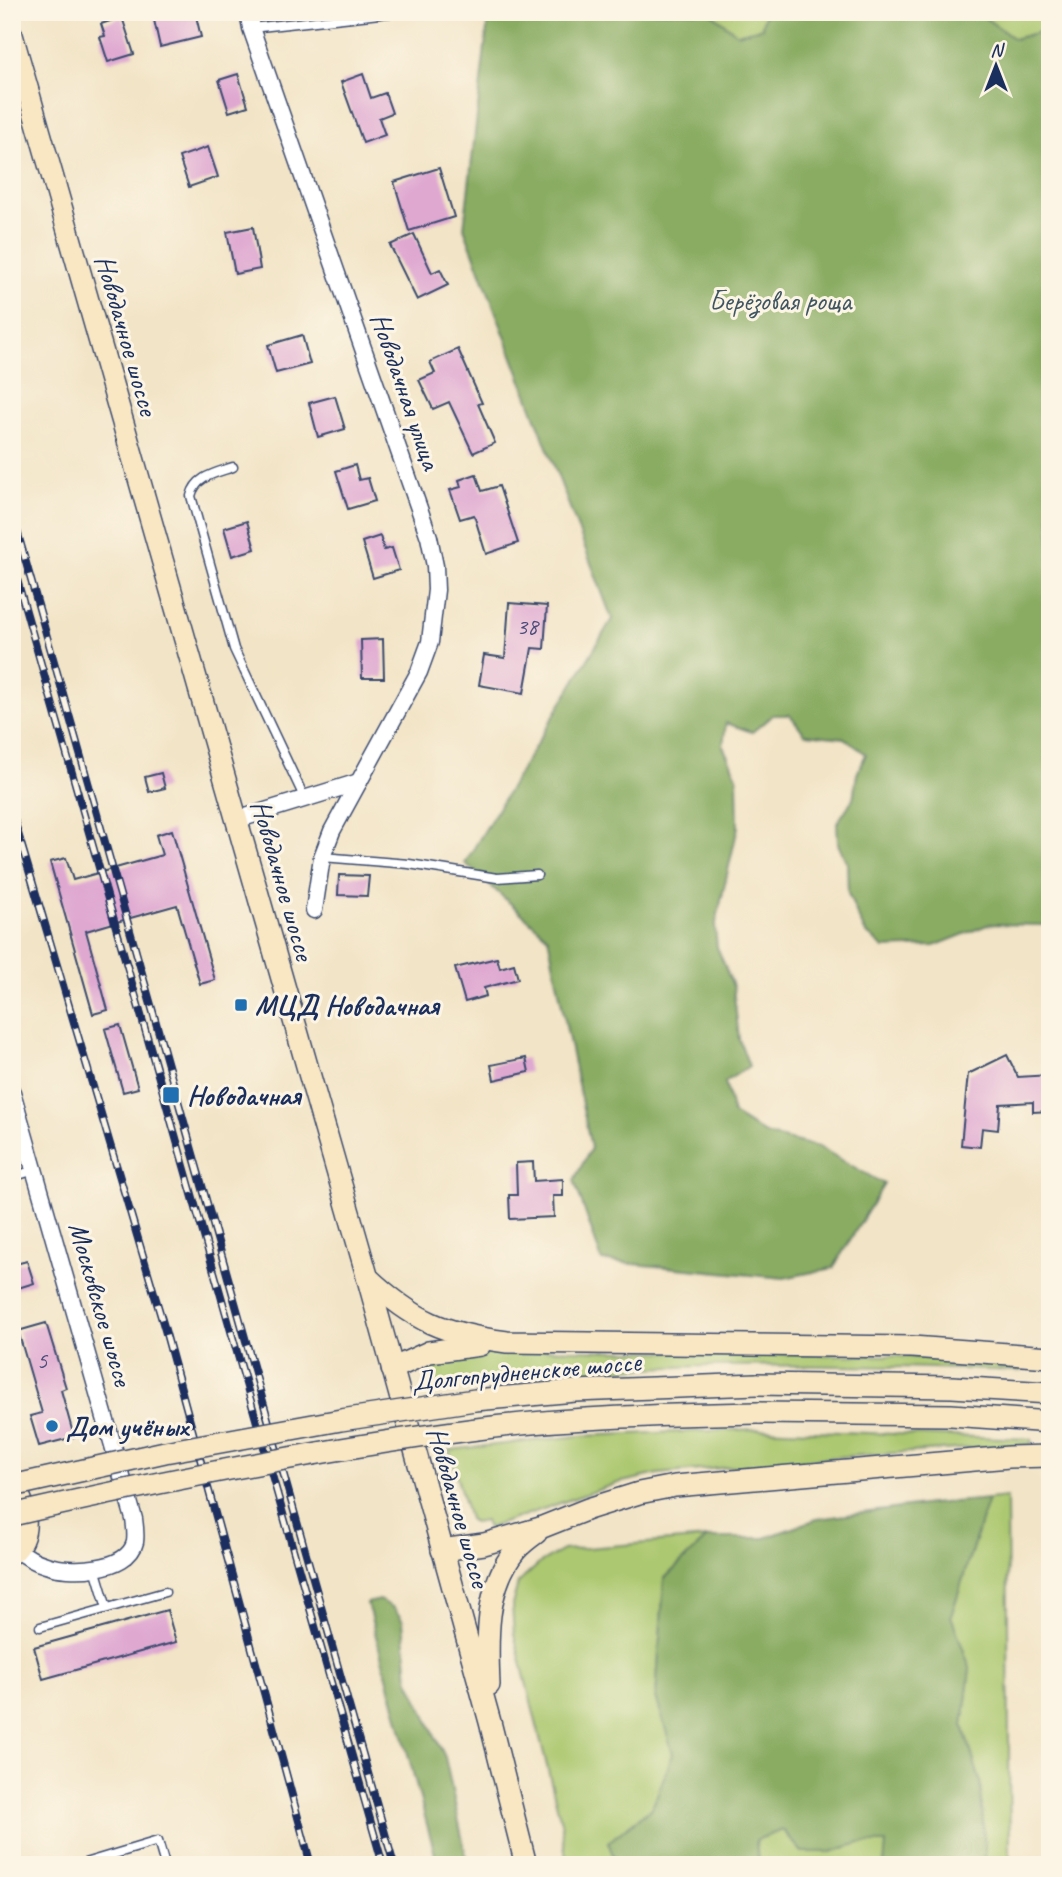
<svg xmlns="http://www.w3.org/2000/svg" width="1062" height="1877" font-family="Caveat,sans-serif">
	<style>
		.green { fill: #acc86f; stroke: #647c66; stroke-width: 2 }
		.forest { fill: #89ac62; stroke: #526e60; stroke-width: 2 }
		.building { fill: #dfa8d1 }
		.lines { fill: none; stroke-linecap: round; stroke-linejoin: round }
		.lane-casing { stroke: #3b4a6e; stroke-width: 11 }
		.street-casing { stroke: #3b4a6e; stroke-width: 19 }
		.secondary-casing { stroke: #3b4a6e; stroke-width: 24 }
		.lane { stroke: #fff; stroke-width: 8 }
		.street { stroke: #fff; stroke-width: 16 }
		.secondary { stroke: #f9e7c3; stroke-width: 21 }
		.rail-casing { stroke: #1b2f5e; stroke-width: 8 }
		.rail { stroke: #fcf5e5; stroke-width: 5; stroke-dasharray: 16; stroke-linecap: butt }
		.secondary-bridge-casing { stroke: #3b4a6e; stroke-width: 24; stroke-linecap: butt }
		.secondary-bridge { stroke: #f9e7c3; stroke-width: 21 }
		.poi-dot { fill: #1f6fb2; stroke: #fcf5e5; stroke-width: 2.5 }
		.labels { text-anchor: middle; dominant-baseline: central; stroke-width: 6; stroke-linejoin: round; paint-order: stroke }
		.number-label { font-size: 24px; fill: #4c4d7b }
		.park-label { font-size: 28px; fill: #3f5562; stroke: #fcf5e5 }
		.street-label { font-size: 28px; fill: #1b2f5e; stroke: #fcf5e5 }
		.poi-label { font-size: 28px; font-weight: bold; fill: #1b2f5e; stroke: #fcf5e5; text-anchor: start }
	</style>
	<rect width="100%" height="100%" fill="#fcf5e5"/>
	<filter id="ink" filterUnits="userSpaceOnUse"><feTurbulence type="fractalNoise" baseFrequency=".0143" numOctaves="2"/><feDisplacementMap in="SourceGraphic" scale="14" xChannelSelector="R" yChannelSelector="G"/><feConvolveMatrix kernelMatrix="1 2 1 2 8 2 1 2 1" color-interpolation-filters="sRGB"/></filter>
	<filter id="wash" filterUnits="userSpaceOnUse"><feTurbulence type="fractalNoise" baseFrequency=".00686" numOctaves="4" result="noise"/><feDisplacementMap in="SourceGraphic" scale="28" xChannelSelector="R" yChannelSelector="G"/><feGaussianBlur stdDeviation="1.57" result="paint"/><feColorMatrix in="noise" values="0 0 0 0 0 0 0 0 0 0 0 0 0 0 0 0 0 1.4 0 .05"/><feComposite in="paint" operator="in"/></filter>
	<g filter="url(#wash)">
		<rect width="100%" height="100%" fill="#f2e4c6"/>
		<!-- green -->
		<g class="green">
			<path d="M710,12h55l-3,16 -25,6z"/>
			<path d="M977,12h73v17l-36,10z"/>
			<path d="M520,1349l377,7 125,9v6c-197,-7 -397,-12 -593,16 -7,-27 7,-24 29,-27l2,-9z"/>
			<path d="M758,1429l273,10 1,5 -195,13 -179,17 -40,9 -130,45 -3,-7 -11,2 -5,-4 -20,-69 129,-14z"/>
			<path d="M1007,1497l3,368h-24l-6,-84 -17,-55 7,-58 -19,-52 37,-117z"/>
			<path d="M707,1538l-43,41 -8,118 18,57 -22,54 -44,34 9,23h-50l-6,-43 -47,-188 -2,-29 6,-22 22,-20 23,-13z"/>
			<path d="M783,1830l19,22h29l28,-9h28l-3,22h-126l-2,-26z"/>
		</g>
		<!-- forest -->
		<g class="forest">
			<path d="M489,12h221l27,22 25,-6 3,-16h212l37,27 36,-10v898l-8,-2 -52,-1 -56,22 -50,2 -18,-15 -9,-18 -9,-22 -1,-30 -9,-19 -1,-21 16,-24 4,-25 9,-20 -22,-16 -39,-4 -15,-19h-17l-21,17 -26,-9 -3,23 14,30 1,51 -23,100 2,20 16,39 6,53 10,27 -24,16 8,32 32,20 54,13 65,37 -51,84 -49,10 -182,-17 -28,-81 17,-32 -43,-211 -83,-74 147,-244 -148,-391z"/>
			<path d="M988,1499l-37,117 19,52 -7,58 17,55 6,84h-102l2,-22h-27l-28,9h-29l-19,-22 -27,10 2,25h-141l-9,-23 44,-34 21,-54 -17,-57 8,-118 43,-41h58l52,-19 113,-15z"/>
			<path d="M380,1600l14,8 9,13 5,57 37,79 23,108h-30l-71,-262z"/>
		</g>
		<g id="blocks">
			<!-- building -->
			<g class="building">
				<path d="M186,12h9l6,25 -41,10 -6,-27z"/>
				<path d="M122,17l12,37 -26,8 -8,-25 5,-1 -4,-12z"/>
				<path d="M238,74l10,32 -19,6 -10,-32z"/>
				<path d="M363,74l8,24 14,-5 7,20 -13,5 6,17 -22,8 -22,-61z"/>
				<path d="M208,147l10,30 -29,10 -10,-30z"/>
				<path d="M439,168l15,49 -45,14 -15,-49z"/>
				<path d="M253,227l7,42 -25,5 -8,-42z"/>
				<path d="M414,234l18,39 8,-4 8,16 -31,15 -27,-55z"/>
				<path d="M302,335l8,29 -34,9 -8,-28z"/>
				<path d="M458,349l24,54 -4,1 17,39 -22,10 -24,-51 -16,7 -14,-29 16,-7 -5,-11z"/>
				<path d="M335,396l10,33 -27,8 -9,-34z"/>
				<path d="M355,465l4,15 9,-2 7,23 -27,8 -12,-38z"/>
				<path d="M476,474l6,17 17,-5 19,57 -32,11 -12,-39 -14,4 -10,-29 11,-3 -2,-7z"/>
				<path d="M247,521l8,28 -23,7 -8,-28z"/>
				<path d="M380,536l4,14 8,-2 7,22 -26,8 -11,-36z"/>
				<path d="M509,603l38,3 -3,43 -12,-1 -8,45 -45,-8 5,-30 21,3z"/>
				<path d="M383,639l1,39h-22l-1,-38z"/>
				<path d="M161,773l4,15 -16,4 -4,-15z"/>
				<path d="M172,830l43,150 -15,4 -23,-79 -43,12 -48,14 22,79 -15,4 -43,-152 16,-4 7,22 89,-25 -6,-20z"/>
				<path d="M339,875l30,1 -2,20 -29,-1z"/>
				<path d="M497,958l3,10 14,-4 4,15 -34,9 2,8 -21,6 -10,-34z"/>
				<path d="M120,1025l18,63 -15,4 -18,-63z"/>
				<path d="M1007,1055l11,22 32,-2v36l-17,1v-10l-33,2 -2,26 -16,-2 -2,19 -19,-2 7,-71z"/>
				<path d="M526,1058l3,14 -35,8 -3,-15z"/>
				<path d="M533,1162l1,19 29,-2v17h-10l1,21 -44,2 -1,-24h8l-1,-32z"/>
				<path d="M27,1261l7,22 -22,7v-25z"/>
				<path d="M46,1323l20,65 -5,2 13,47 -35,9 -9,-30 12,-3 -24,-82z"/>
				<path d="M167,1610l9,32 -133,37 -9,-32z"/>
			</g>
		</g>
	</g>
	<g filter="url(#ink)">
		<use href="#blocks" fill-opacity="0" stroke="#3b4a6e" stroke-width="2"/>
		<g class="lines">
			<defs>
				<g id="lane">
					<path d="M251,28l147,-16"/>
					<path d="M233,467c-17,6 -37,9 -42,29l43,153 71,150"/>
					<path d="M322,857l87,7 88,14 40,-3"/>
					<path d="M12,1177l23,-7"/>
					<path d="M95,1568l12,40"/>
					<path d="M40,1627l125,-35"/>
					<path d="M78,1865l80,-24 7,24"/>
				</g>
				<g id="street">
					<path d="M248,12l3,16 178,509 6,29 1,24 -6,52 -11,30 -87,159 -10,26 -8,53"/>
					<path d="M236,820l123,-38"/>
					<path d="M12,1092l122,427c1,7 2,16 1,23 -7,30 -67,31 -89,23 -11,-3 -21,-9 -29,-16"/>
				</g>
				<g id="secondary">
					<path d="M12,35l354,1237 124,450 36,143"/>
					<path d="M367,1277c47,44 77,57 140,65l405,5 138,10"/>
					<path d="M392,1369l37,-17 51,-7"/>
					<path d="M757,1384l195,3 98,6"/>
					<path d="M758,1413l193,2 99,7"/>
					<path d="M12,1483c14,20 21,52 0,70"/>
					<path d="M442,1550l42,-6 56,-16 48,-19 51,-16 36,-7 334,-29 41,-1"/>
					<path d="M489,1685c-2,-44 -4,-98 26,-134 6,-7 14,-13 21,-18"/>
				</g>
			</defs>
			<!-- lane casing -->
			<use href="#lane" class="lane-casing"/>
			<!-- street casing -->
			<use href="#street" class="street-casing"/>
			<!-- secondary casing -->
			<use href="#secondary" class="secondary-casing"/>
			<!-- lane -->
			<use href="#lane" class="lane"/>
			<!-- street -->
			<use href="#street" class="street"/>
			<!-- secondary -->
			<use href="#secondary" class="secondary"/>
			<defs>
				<g id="rail">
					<path d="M12,513l382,1352"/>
					<path d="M12,562l371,1303"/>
					<path d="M12,813l153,517 146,535"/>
				</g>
			</defs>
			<!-- rail casing -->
			<use href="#rail" class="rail-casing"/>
			<!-- rail -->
			<use href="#rail" class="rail"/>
			<defs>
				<g id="secondary-bridge">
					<path d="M12,1486l153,-34 176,-32 134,-20 100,-9 182,-7"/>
					<path d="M12,1515c153,-35 309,-66 465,-86 93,-12 187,-14 281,-16"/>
				</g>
			</defs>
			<!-- secondary-bridge casing -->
			<use href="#secondary-bridge" class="secondary-bridge-casing"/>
			<!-- secondary-bridge -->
			<use href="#secondary-bridge" class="secondary-bridge"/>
		</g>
	</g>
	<!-- markers -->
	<g class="poi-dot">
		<rect x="234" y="998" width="14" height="14" rx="3.5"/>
		<rect x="162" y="1086" width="18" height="18" rx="3.5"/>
		<circle cx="52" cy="1426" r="7"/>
	</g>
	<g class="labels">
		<!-- number labels -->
		<g class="number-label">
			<text x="527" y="626">38</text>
			<text x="42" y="1360">5</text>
		</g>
		<!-- park labels -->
		<g class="park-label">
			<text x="780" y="300">Берёзовая роща</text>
		</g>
		<!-- street labels -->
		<g class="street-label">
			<text transform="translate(127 335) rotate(74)">Новодачное шоссе</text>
			<text transform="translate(406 391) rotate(71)">Новодачная улица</text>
			<text transform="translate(283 880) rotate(74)">Новодачное шоссе</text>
			<text transform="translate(101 1304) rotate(74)">Московское шоссе</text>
			<text transform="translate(526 1371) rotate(-5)">Долгопрудненское шоссе</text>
			<text transform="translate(459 1507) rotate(74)">Новодачное шоссе</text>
		</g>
		<!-- poi labels -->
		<g class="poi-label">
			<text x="255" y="1005">МЦД Новодачная</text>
			<text x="187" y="1095">Новодачная</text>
			<text x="66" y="1426">Дом учёных</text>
		</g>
	</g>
	<!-- margin -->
	<rect width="1062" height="1877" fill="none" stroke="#fcf5e5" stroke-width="42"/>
	<!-- north arrow -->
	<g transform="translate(996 66)" stroke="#fcf5e5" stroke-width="5" paint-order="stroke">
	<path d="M0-5L12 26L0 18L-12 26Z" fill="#1b2f5e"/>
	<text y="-10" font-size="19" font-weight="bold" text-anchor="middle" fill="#1b2f5e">N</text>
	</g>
</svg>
